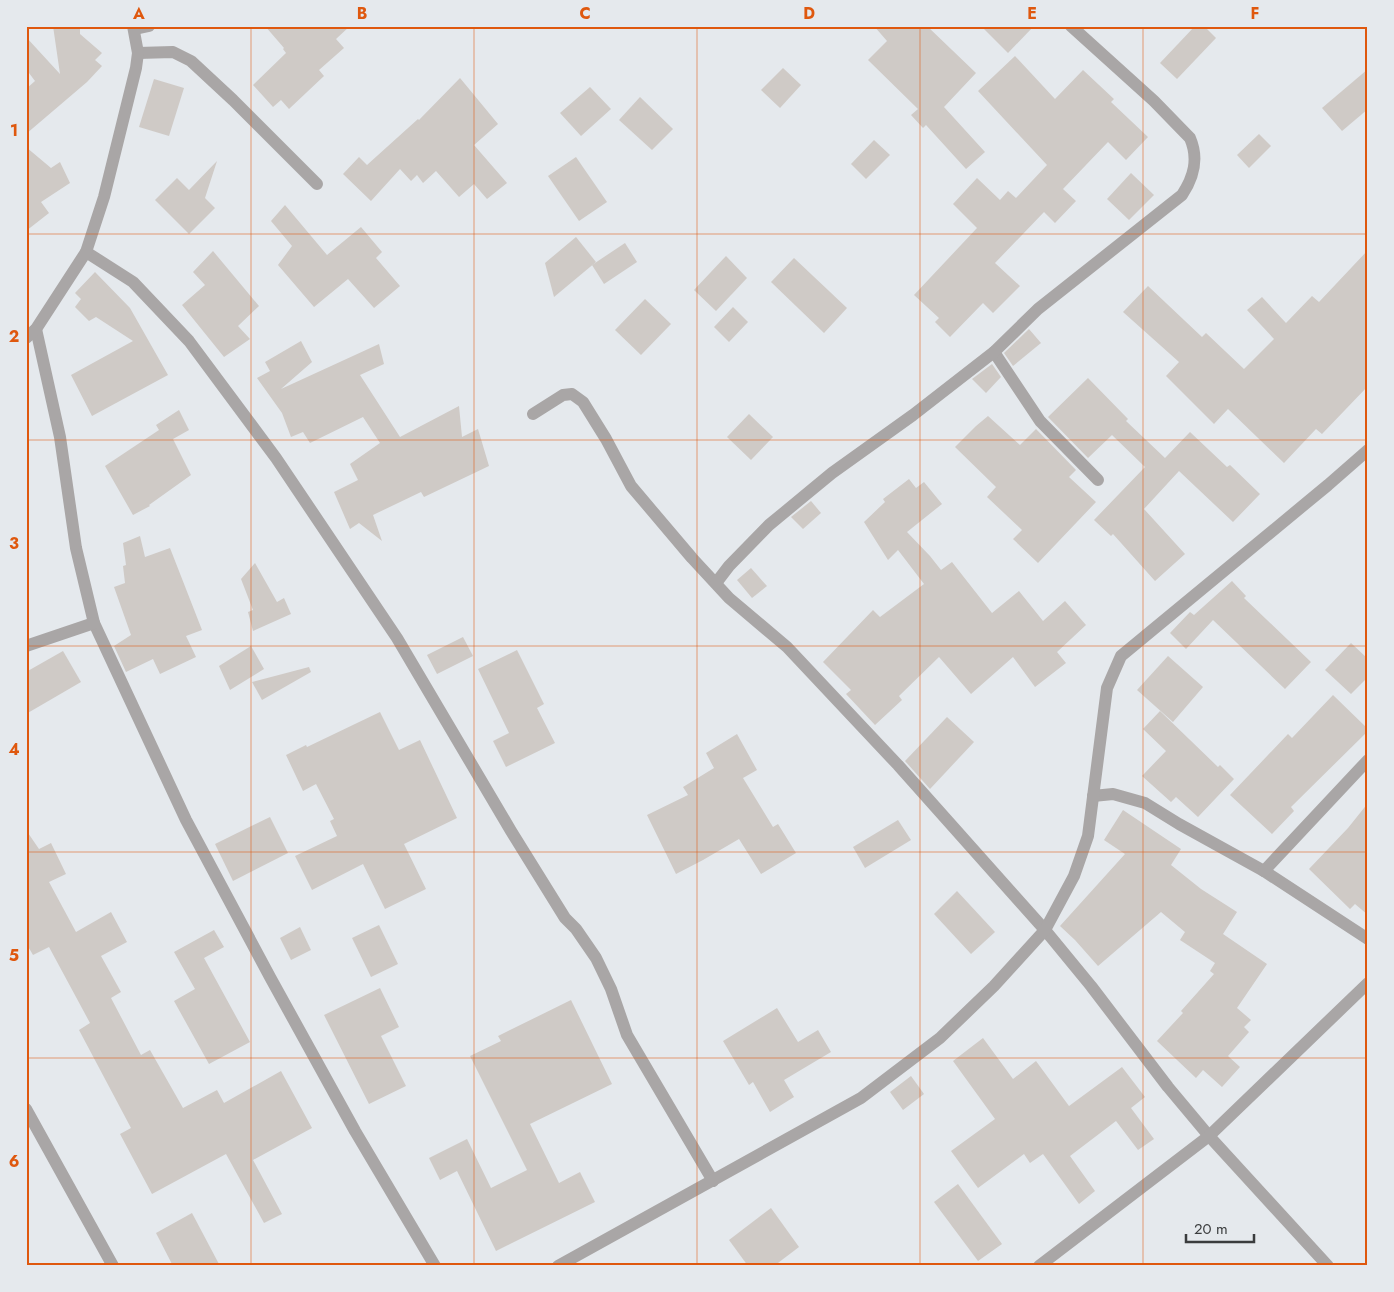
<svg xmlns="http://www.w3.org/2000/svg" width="1394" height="1292" font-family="Jost,sans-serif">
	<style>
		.building { fill: #cfcac6 }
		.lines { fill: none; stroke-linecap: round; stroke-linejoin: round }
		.street { stroke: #a9a6a6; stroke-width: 12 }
		.grid { fill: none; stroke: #df580e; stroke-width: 1; stroke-opacity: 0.55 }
		.neatline { fill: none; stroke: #df580e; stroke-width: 2 }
		.grid-label { font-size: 16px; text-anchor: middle; font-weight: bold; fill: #df580e }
	</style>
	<rect width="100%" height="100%" fill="#e5e9ed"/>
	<!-- building -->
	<g class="building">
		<path d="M53,26h27v8l22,19 -7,7 7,6 -15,16 -61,52v-45l9,-8 -9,-12v-32l34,37z"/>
		<path d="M265,26h85l-14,13 8,9 -25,22 5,6 -35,33 -8,-9 -8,7 -20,-22 33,-32 -3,-4 1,-1z"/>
		<path d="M874,26h53l49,47 -32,34 41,45 -19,17 -40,-44 -3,3 -12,-13 7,-6 -50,-49 19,-19z"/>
		<path d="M981,26h53l-26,27z"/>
		<path d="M1195,26h9l12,12 -39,41 -17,-16z"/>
		<path d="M1015,56l40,43 28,-29 31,29 -3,3 37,35 -22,23 -18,-18 -45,47 13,12 -21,22 -11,-11 -49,51 25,23 -27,27 -10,-10 -33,34 -15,-15 4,-4 -25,-23 63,-67 -24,-24 24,-26 23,22 8,-9 8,7 31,-33 -69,-74z"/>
		<path d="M783,68l18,17 -21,23 -19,-18z"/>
		<path d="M1368,69v40l-26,22 -20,-23z"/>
		<path d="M460,78l38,46 -24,21 33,38 -20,16 -13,-15 -15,13 -23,-26 -13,12 -6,-8 -6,6 -11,-12 -29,32 -28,-27 16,-17 8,8 51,-46 1,1z"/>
		<path d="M154,79l30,9 -15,48 -30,-9z"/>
		<path d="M590,87l21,22 -30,27 -21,-23z"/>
		<path d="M640,97l33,32 -21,21 -33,-30z"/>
		<path d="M1259,134l12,12 -22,22 -12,-13z"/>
		<path d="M874,140l16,15 -24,24 -15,-15z"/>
		<path d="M26,147l25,21 9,-6 10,21 -29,19 8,11 -23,18z"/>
		<path d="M576,157l31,45 -28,19 -31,-45z"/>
		<path d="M217,161l-12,37 10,10 -26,26 -34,-34 22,-22 12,12z"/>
		<path d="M1131,173l23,22 -25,25 -22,-21z"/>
		<path d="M285,205l42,50 34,-28 21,25 -6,6 24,28 -26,22 -26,-29 -34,28 -36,-42 14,-19 -21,-25z"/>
		<path d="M576,237l20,25 -42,35 -9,-34z"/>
		<path d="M625,243l12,19 -33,22 -12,-19z"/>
		<path d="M1368,250v136l-46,48 -6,-5 -32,34 -56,-54 -14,15 -48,-48 13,-14 -56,-50 25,-26 54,51 4,-4 38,36 30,-30 -27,-29 15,-13 24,26 26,-27 7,6z"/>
		<path d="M213,251l46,55 -21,20 12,13 -26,18 -42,-52 23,-20 -12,-13z"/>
		<path d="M726,256l21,22 -31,33 -22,-21z"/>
		<path d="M794,258l53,50 -23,25 -53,-51z"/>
		<path d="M95,272l35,36 38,67 -76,41 -21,-41 62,-34 -37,-24 -7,4 -14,-14 6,-8 -6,-6z"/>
		<path d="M645,299l26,25 -30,31 -26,-25z"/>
		<path d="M733,307l15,15 -19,20 -15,-15z"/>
		<path d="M1029,329l12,14 -28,23 -9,-13z"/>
		<path d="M301,341l11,21 -31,27 98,-45 5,20 -24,11 40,62 59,-31 3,31 16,-8 11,37 -65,31 -3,-5 -48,23 9,26 -23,-18 -9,6 -16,-37 24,-12 -8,-16 30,-21 -17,-26 -53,26 -7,-11 -12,5 -9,-24 -25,-35 13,-7 -5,-9z"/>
		<path d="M992,364l9,13 -15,16 -14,-14z"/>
		<path d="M1088,378l40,41 -2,2 39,37 25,-26 37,35 3,-2 30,29 -27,28 -54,-51 -35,38 41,45 -30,27 -42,-47 -2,2 -17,-16 51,-53 -33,-32 -24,23 -40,-41z"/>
		<path d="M179,410l10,20 -16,9 18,36 -42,30 1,1 -17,9 -28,-49 54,-36 -3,-5z"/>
		<path d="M749,414l24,23 -22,23 -24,-23z"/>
		<path d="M988,416l32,29 16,-16 40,41 -7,7 27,25 -58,61 -25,-24 9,-9 -35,-33 9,-10 -41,-40 21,-21z"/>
		<path d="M909,479l7,9 8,-6 18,22 -35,28 23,24 11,14 11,-8 40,51 27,-22 24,30 22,-20 21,24 -29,27 9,11 -31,24 -22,-30 -42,37 -32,-37 -40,39 3,4 -27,25 -29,-31 5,-4 -28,-28 50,-52 7,7 44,-33 -26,-34 -10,10 -24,-38 21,-20 -2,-3z"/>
		<path d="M811,501l10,12 -18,16 -12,-12z"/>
		<path d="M140,536l5,21 25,-9 32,82 -16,6 10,21 -36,17 -7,-15 -27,13 -12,-26 17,-11 -17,-48 11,-4 -2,-17 3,-1 -3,-22z"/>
		<path d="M255,563l22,39 7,-4 7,16 -38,17 -5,-19 5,-2 -12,-31z"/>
		<path d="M751,568l16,18 -15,12 -15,-18z"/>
		<path d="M1232,581l14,15 -2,2 67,64 -26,27 -72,-69 -27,29 -16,-16 20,-21 4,3z"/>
		<path d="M463,637l10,19 -36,18 -10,-19z"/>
		<path d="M1351,643l17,16v18l-17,17 -26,-24z"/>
		<path d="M251,646l13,23 -34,21 -11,-24z"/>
		<path d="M517,650l27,54 -7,4 18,35 -49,24 -13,-26 16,-8 -31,-64z"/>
		<path d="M63,651l18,31 -55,32v-42z"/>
		<path d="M1168,656l35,31 -30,35 -36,-32z"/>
		<path d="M309,667l2,5 -49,28 -10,-18z"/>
		<path d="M1333,695l35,34v2l-77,76 3,4 -22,23 -42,-39 58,-61 4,4z"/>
		<path d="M1160,711l58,56 2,-2 14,14 -36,38 -22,-20 -5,5 -29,-26 24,-25 -23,-22z"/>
		<path d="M380,712l19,38 21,-10 37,78 -53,26 22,45 -41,20 -22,-45 -51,26 -17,-34 42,-20 -7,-15 4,-2 -18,-35 -13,7 -17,-36 20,-10 1,2z"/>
		<path d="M947,717l27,25 -44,47 -25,-28z"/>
		<path d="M737,734l20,36 -14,8 30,49 5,-3 18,29 -35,21 -22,-35 -36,21 -27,14 -29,-59 41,-20 -5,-8 31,-19 -8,-15z"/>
		<path d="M1368,803v112l-13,-11 -5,5 -41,-40 39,-41z"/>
		<path d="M1123,810l58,39 -10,16 30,24 36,23 -14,22 44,30 -30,44 14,12 -7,7 5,5 -21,24 12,11 -18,20 -19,-17 -7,8 -39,-37 26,-28 -2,-2 33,-37 -4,-3 5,-8 -35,-23 5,-8 -24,-20 -63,54 -23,-26 -15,-14 65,-72 -21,-14z"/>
		<path d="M270,817l18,36 -55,28 -18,-37z"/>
		<path d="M898,820l13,20 -46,28 -12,-21z"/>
		<path d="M26,830l13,19 12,-6 15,31 -17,8 27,50 35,-20 16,30 -26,14 20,36 -10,6 30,57 9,-5 33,58 34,-18 7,13 57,-32 31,57 -59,32 29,54 -18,9 -38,-69 -74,40 -32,-60 11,-6 -52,-98 11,-7 -41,-76 -16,8 -7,-12z"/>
		<path d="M957,891l38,41 -24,22 -37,-40z"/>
		<path d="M379,925l19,39 -27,13 -19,-39z"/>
		<path d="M300,927l11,23 -20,10 -11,-22z"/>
		<path d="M214,930l10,17 -20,11 46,84 -41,22 -35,-63 21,-12 -21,-37z"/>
		<path d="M380,988l19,39 -18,9 25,50 -37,18 -45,-89z"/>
		<path d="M571,1000l41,84 -82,40 29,59 21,-11 15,30 -99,49 -39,-80 -17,9 -11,-22 38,-19 24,49 36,-18 -57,-114 31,-15 -3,-5z"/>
		<path d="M777,1008l21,34 20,-12 13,22 -47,28 10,17 -24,15 -17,-30 -4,3 -26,-44z"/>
		<path d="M983,1038l30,41 23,-18 33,45 53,-39 23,30 -14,11 23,31 -16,11 -22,-29 -46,35 25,35 -16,13 -36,-50 -13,9 -6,-9 -46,34 -27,-37 44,-32 -42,-58z"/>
		<path d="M911,1076l13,18 -21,16 -13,-18z"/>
		<path d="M958,1184l44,60 -24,17 -44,-59z"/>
		<path d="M771,1208l28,39 -25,19h-26l-19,-26z"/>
		<path d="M192,1213l28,53h-47l-17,-33z"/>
	</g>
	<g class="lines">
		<!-- street -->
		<g class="street">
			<path d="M135,29l14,-3"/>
			<path d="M138,53l35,-1 18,9 42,39 84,84"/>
			<path d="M86,252l47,30 56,59 87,117 121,180 114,193 54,87 11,11 20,29 15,31 16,46 86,146"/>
			<path d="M36,329l24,108 16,111 18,75 92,197 84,157 85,154 80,135"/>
			<path d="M26,338l10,-9 50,-77 18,-55 32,-129 2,-15 -5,-27"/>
			<path d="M994,352l46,69 58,59"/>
			<path d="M533,414l30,-19 9,-1 11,8 23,37 25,47 61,72 37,40 58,49 111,118 147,165 46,56 77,101 41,49 119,130"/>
			<path d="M716,583l13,-17 40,-41 63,-52 81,-58 81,-63 44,-43 144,-114c12,-18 17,-36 8,-57l-36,-37 -83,-75"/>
			<path d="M26,646l68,-23"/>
			<path d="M1093,796l20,-2 32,9 34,21 85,47 104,68"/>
			<path d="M1264,871l104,-111"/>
			<path d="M26,1109l87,157"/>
			<path d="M558,1266l303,-168 79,-60 54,-52 51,-56 29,-54 14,-40 19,-148 14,-32 207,-171 40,-35"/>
			<path d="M1039,1266l170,-130 159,-153"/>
		</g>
	</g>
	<!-- grid -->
	<path class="grid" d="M251,26v1240M474,26v1240M697,26v1240M920,26v1240M1143,26v1240M26,234h1342M26,440h1342M26,646h1342M26,852h1342M26,1058h1342"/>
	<!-- border -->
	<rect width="1394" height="1292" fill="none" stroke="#e5e9ed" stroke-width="55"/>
	<!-- scale -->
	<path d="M1186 1234v8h68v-8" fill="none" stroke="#3a3c3d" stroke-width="2.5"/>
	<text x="1194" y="1234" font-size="15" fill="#3a3c3d" stroke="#e5e9ed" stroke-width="4" paint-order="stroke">20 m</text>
	<rect x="28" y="28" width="1338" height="1236" class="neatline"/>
	<g class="grid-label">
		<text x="139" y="19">A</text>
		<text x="362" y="19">B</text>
		<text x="585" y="19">C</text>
		<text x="809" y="19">D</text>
		<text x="1032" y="19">E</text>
		<text x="1255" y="19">F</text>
		<text x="14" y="136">1</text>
		<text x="14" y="342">2</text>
		<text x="14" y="549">3</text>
		<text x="14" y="755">4</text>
		<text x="14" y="961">5</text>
		<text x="14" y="1167">6</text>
	</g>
</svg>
